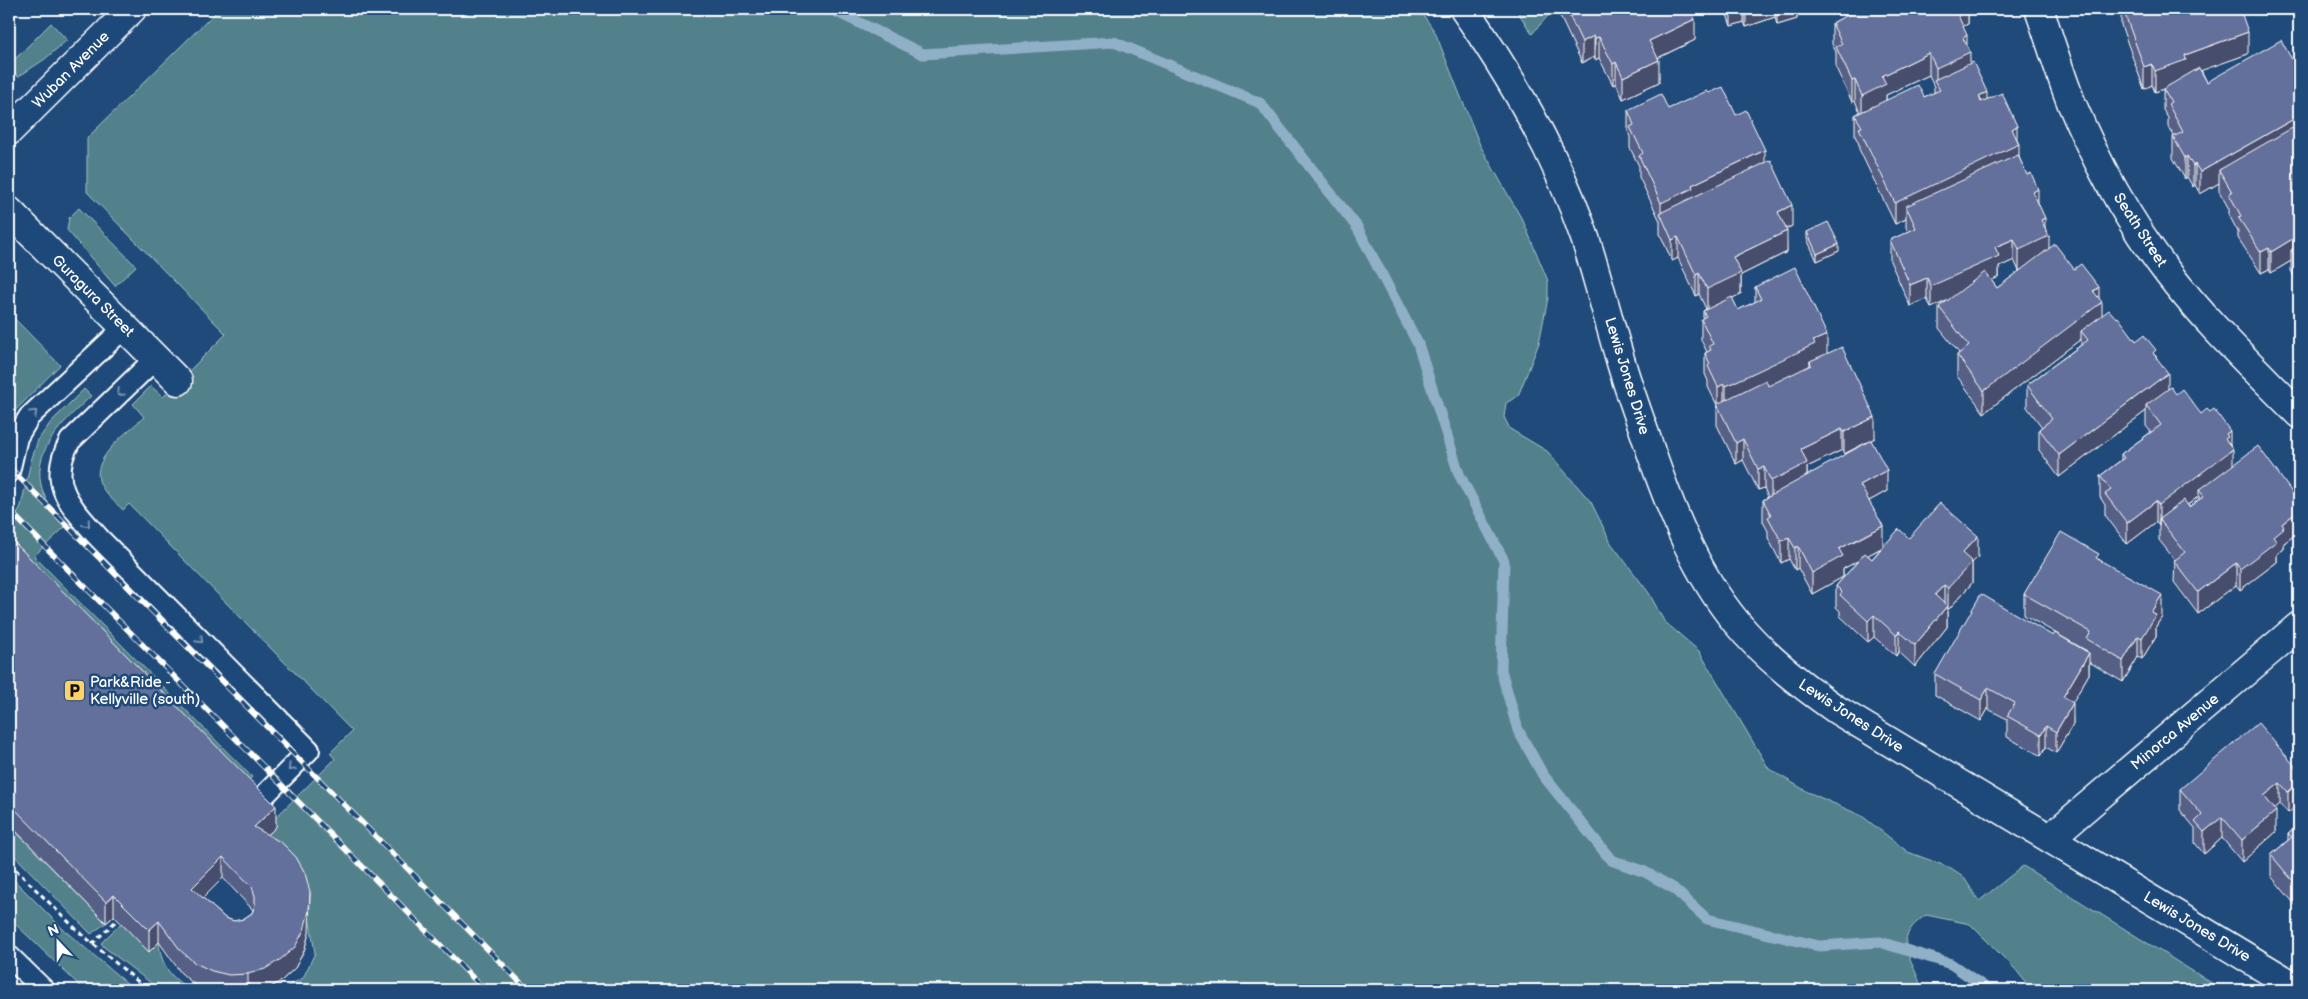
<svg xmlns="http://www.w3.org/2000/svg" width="2308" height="999" font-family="'Balsamiq Sans',sans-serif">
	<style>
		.green { fill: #52818b; stroke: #a8c0c5 }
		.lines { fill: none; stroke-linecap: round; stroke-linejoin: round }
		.stream { stroke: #90b0c8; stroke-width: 11 }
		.service-casing { stroke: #fff; stroke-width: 24 }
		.minor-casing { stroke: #fff; stroke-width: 31 }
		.path { stroke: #fff; stroke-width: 3; stroke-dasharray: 5 4; stroke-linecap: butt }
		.service { stroke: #1f4a7a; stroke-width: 20 }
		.minor { stroke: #1f4a7a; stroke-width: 28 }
		.rail-casing { stroke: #fff; stroke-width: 5.5 }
		.rail { stroke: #1f4a7a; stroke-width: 4; stroke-dasharray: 11; stroke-linecap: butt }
		.wall { fill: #565f85; stroke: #fff; fill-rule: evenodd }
		.shaded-wall { fill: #464e6c; stroke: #fff }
		.building { fill: #646f9b; stroke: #fff; fill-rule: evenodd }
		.oneway { stroke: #7992af }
		.labels { text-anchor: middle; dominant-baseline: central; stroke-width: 5; stroke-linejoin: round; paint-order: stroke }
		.street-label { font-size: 15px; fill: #fff; stroke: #1f4a7a }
		.poi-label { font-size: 15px; fill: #fff; stroke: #1f4a7a; text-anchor: start }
	</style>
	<rect width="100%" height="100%" fill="#1f4a7a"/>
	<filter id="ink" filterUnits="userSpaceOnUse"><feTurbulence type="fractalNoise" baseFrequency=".02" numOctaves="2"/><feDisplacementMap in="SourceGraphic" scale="10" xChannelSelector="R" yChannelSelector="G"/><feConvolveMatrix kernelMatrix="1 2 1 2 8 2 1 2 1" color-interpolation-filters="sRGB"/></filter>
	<g filter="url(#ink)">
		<!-- green -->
		<g class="green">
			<path d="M219,9h1200l16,23 45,113 44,78 24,58v17l-9,45 -21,53 -12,7 -2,14 6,12 37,22 44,51 20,41 38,50 15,28 35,30 70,118 39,23 54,24 46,36 43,16 12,8 16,25 44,-35 200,124h-191l-17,-21 -45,-45 -44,-9c-38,26 -12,43 -4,75h-1642l23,-12 12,-25 -10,-60 -39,-56 4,-14 65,-64 -5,-6 22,-22 -223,-227 -6,6c-9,-9 -21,-18 -24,-30 -7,-23 31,-50 45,-63l-11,-13 18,-18 12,11 63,-63 -139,-142v-54z"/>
			<path d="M1516,9h38l-22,25z"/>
			<path d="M51,23l16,17 -22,19 -27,18 -9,-12z"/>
			<path d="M79,208l57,58 -21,20 -48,-56 2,-12z"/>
			<path d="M9,313l51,52 -51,52v-18l7,-7 -7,-8z"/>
			<path d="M84,389l7,7c-30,29 -67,59 -44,105 4,9 13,17 19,25l-32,30 218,221 -14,13 -229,-232v-27l12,-25 10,-45 7,-21 13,-18z"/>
			<path d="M9,825l87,88 10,10 -15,11 -82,-84z"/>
			<path d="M9,875l55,55 71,60h-51l-75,-72z"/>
			<path d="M121,923l28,28 10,-9c2,24 12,36 32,48h-31l-56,-43 -3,-4z"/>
		</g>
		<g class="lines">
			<!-- stream -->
			<path class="stream" d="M831,9l92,45 191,-12 146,61 97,124 61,117 41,130 45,87 -3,109 17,60 25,45 68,85 34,12 28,16 34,31 112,27 61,-4 71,22 38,26"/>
			<defs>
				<g id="service">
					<path d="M155,359l-85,82c-24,43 1,65 29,97l210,212 -63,64"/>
					<path d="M9,472l8,-35 12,-20 95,-89"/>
					<path d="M9,956l35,34"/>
				</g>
				<g id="minor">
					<path d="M1464,9c49,70 93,147 121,229 13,40 23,81 35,121 9,32 21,62 31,93 21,60 44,120 85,170 29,35 64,62 101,88l462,279"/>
					<path d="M2039,9c11,31 20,62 32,93 25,60 57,119 97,171 39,51 86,95 131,141"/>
					<path d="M9,131l123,-122"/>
					<path d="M9,211l169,170"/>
					<path d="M2050,838l249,-212"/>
				</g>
			</defs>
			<!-- service casing -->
			<use href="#service" class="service-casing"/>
			<!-- minor casing -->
			<use href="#minor" class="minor-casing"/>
			<!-- path -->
			<g class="path">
				<path d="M9,863l70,69 69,58"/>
				<path d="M92,944l27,-26"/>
			</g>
			<!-- service -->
			<use href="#service" class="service"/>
			<!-- minor -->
			<use href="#minor" class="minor"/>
			<defs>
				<g id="rail">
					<path d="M9,467l519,523"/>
					<path d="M9,510l476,480"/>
				</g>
			</defs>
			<!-- rail casing -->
			<use href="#rail" class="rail-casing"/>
			<!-- rail -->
			<use href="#rail" class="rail"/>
		</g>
		<!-- wall -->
		<g class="wall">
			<path d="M1558,9h132l5,31 -37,18 1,24 -36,17 -7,-16 -3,2 -14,-27 -4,2 -1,-3 -12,6 -24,-51z"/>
			<path d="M1725,9h89l-17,6v4l-20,6 -2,-8 -29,10 -2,-5 -13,4z"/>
			<path d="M1841,9h127v15l-5,2 7,37 17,37 30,40 2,17 19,46 7,25 4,21 25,20 25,29 3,18 14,2 20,23 20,15 12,33 33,25 29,31 3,20 66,37v30l-15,11v6l-7,5v8l-37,28 -4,-5 -38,29 -24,-32 1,-22 -16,-20v-14l-3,-4 -29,22 -22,-29v-10l-5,-8v-21l21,-16v-6l30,-22 -5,-6v-15l-87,66 -20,-27v-21l3,-2 -15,-20v-22l54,-40v-6l-97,74 -27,-37v-21l2,-2 -20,-25v-21l10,-7 -18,8 -4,-9 -17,7 -20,-45v-21l18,-8 -2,-5v-8l-11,5 -36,-75v-5l-4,-8v-21l5,-3 -5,-11 -3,1 -16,-34v-16l-4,-8v-21l18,-9 -6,2zM1929,75l5,12v6l-10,4 -38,3v-5zM2014,260l5,11 2,-1 -24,18 -6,-8 8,-3v-10zM2199,496v3l-10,8 -1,-2z"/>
			<path d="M2119,9h121l8,45 -47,16 6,12 92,-10v215l-1,-1v-5l-7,-10v-10l-20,12 -2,-4 -8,4 -23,-35v-6l-9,-17v-6l-10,-18v-8l-19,11 -5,-9 -2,2 -6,-10 -2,2 -12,-21v-21l1,-1 -6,-10v-8l-5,-8v-21l-8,3 -3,-7 -8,4 -23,-64v-9z"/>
			<path d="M1709,93l27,22 29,48 27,63 -6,3 1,23 -46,23v19l-9,4 6,12 17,-8v-15l72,66 48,85 -4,2 16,51 -18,10 14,46 26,-9 69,19 -6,6v20l-24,27 -1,-1v18l-32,40 -16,-15 -3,4 -22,-19 -6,5 -28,-26v-5l-4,-4v-21l23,-26 -16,9v8l-31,17 -14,-26 -3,2 -6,-11 -8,4 -13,-25v-7l-5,-9v-22l5,-3 -4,-9 -6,2 -15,-30 -7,4 -19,-39v-20l-9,-18v-6l-3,-7v-21l2,-1 -6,-12v-21l2,-1v-7l3,-2 -7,-15 -3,2 -18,-38 -6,3 -12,-27v-13l-21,-44v-11l-9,-18v-11l-2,-6v-21l40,-1zM1871,441l-64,35v-9l35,-17 2,4zM1882,547l-10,12 -4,-4 10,-5z"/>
			<path d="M1807,232l32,19 -22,10 -10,-22z"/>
			<path d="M9,537l267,290 -8,8 41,98 -5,18 -9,17 -14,13 -15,9h-59l-12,-5 -14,-12 -22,-31 -10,10 -35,-36 -8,7 -97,-99zM223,878l29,31 1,1 -1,3 -9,6 -9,2 -9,-3 -22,-20z"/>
			<path d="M2099,559l63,58 -6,9v10l-14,23 -4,-2 -15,25 -34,-20v12l-17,29 1,21 -17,29 -10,-6 -5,9 -34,-19v-18l-19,-10 -7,12 -46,-26v-21l118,-38 34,15 -63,-36v-21z"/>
			<path d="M2299,771l-11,42 -8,-9 -6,5 2,23 -34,30 -20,-24 -18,16 -9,-11v-15l-15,-18v-21z"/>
			<path d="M2299,825l-1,83 -27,-32v-21l17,-15v-6z"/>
		</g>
		<!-- shaded-wall -->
		<g class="shaded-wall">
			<path d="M1731,9h13v13l-13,4z"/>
			<path d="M1746,9h29v8l-29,10z"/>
			<path d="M1777,9h37l-17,6v4l-20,6z"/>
			<path d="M1844,9h14v2l-14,5z"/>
			<path d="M1955,9h13v15l-13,6z"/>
			<path d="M1695,19v21l-46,22v-21z"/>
			<path d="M2248,32v22l-62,22v5l-31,11v-21l30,-16z"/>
			<path d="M1967,35v18l3,-1v21l-34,10v-15l27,-30z"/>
			<path d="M1594,36v21l-12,6v-21z"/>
			<path d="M1599,37v21l-4,2v-22z"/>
			<path d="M1929,53v22l-43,20v10l-24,12v-21l20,-20z"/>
			<path d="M1659,60v22l-36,17v-22z"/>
			<path d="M1616,62v21l-3,2v-21z"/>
			<path d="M2152,64v21l-8,4v-22z"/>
			<path d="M1855,80v21l-3,1v-21z"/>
			<path d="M1987,92v21l-8,-17z"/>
			<path d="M2299,116v21l-80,33v13l-19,11v-22z"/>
			<path d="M2017,126v19l2,-1v21l-113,41v13l-11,5v-21z"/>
			<path d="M1765,150v22l-104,44v-13l31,-18z"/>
			<path d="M2187,156v21l-2,2v-21z"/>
			<path d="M2195,164v21l-2,2v-21z"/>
			<path d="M2038,189v22l-5,-19z"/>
			<path d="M1792,205v21l-14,7v-21z"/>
			<path d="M2045,218v20l4,-2v21l-30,14v-21l22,-30z"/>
			<path d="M1787,231v21l-46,23v19l-34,16v-21l26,-32z"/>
			<path d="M2299,235v22l-8,-7v11l-20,12v-21z"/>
			<path d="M1678,237v21l-6,3v-21z"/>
			<path d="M2014,239v21l-15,7v10l-68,31v-22l64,-39z"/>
			<path d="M1839,244v7l-22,10v-7z"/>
			<path d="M2269,248v21l-8,4v-21z"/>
			<path d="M1699,273v21l-3,2v-21z"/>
			<path d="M1927,278v21l-17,7v-21z"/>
			<path d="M2099,287v18l3,-3v22l-21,7v8l-97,74v-22z"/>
			<path d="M1827,335v21l-16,9 -1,-4v7l-84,40v-22l87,-45z"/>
			<path d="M2168,373v21l-22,11v6l-87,66v-22z"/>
			<path d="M1724,384v21l-6,3v-21z"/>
			<path d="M1875,417v21l-31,16v-22z"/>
			<path d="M1842,429v21l-35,17v18l-36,17v-21l30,-32z"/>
			<path d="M2230,431v21l3,-3v22l-34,19v6l-36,28 -4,-5v7v-21l67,-71z"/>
			<path d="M1743,439v21l-7,4v-21z"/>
			<path d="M1764,467v21l-6,2v-21z"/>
			<path d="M1887,470v21l-27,15v-21z"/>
			<path d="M2156,501v21l-29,22v-21z"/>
			<path d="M2299,510v22l-15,11v6l-7,5v8l-37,28v-21l33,-33 9,-12z"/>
			<path d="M1883,526v21l-40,22v8l-31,17v-21l27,-24z"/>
			<path d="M1978,536v21l-6,6v20l-24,27v-22l14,-35z"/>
			<path d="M1789,538v21l-8,4v-22z"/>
			<path d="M1798,546v22l-3,2v-22z"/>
			<path d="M2236,563v22l-38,29v-22z"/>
			<path d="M1944,585v21l-9,-11z"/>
			<path d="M2162,595v22l-6,9v10l-14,23v-21l9,-26z"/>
			<path d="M1947,606v21l-32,40v-22z"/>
			<path d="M1874,615v22l-6,5v-21z"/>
			<path d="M1899,631v21l-3,4v-21z"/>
			<path d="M2138,636v21l-15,25v-21z"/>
			<path d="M2089,653v21l-26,45v-22z"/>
			<path d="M1988,688v21l-7,12v-21z"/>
			<path d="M2073,703v21l-17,29v-21z"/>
			<path d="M2046,726v21l-5,9v-21z"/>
			<path d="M2299,782v22l-11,9v-21z"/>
			<path d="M2280,783v21l-16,14v-22z"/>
			<path d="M276,806v21l-22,21v-21z"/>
			<path d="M2276,811v21l-34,30v-22z"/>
			<path d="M2222,817v21l-18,16v-22z"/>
			<path d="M223,857v21l-31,31v-21z"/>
			<path d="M2299,885v22l-1,1v-21z"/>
			<path d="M310,892l-1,41 -5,18 -9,17 -14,13 -15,9h-18v-16z"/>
			<path d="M114,895v21l-8,7v-21z"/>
			<path d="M159,921v21l-10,10v-22z"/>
		</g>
		<!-- building -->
		<g class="building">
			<path d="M1566,9h124l5,10 -46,22 10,19 -36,17 -7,-15 -3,2 -14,-27 -4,1 -1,-2 -12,6z"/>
			<path d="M1859,9h96l12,26 -4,3 7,14 -34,16 -7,-15 -47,23 4,8 -24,12 -7,-16 -3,1 -16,-34 6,-3 -10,-21z"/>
			<path d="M2123,9h117l8,23 -63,23 1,5 -31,11 -3,-7 -8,3z"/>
			<path d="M2281,40l18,32v44l-99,56 -5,-8 -2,2 -6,-10 -2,2 -12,-21 10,-5 -15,-28 3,-2 -8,-13 36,-21 8,14z"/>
			<path d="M1973,62l14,30 -8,4 2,6 21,-9 15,33 -5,3 7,15 -124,59 -36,-75 3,-1 -7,-12 63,-30 6,12 16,-7 -6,-10z"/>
			<path d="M1723,87l13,28 10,-5 19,40 -73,35 1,3 -32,15 -22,-47 4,-3 -13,-26 4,-2 -6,-15 33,-16 7,15 39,-18 2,2z"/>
			<path d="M2299,124v111l-28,17 -2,-4 -8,4 -23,-35 3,-1 -12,-22 3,-2 -13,-22z"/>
			<path d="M2018,155l9,20 4,-2 7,16 -5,3 12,26 -4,2 8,16 -30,14 -5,-11 -19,8 4,9 -68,30 -4,-8 -17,7 -20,-45 26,-12 -10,-22z"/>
			<path d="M1771,160l21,45 -14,7 9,19 -54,26 8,16 -34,16 -8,-16 -3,2 -18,-38 -6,3 -12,-27z"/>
			<path d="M1828,222l11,22 -22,10 -10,-22z"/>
			<path d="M2055,244l19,25 7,-5 18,23 -6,4 9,11 -118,89 -27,-36 12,-9 -30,-39 46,-35 12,16z"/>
			<path d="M2299,244v17l-8,-11z"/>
			<path d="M1795,267l32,68 -14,6 2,3 -89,42 -2,-2 -6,3 -10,-21 2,-2 -5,-11 6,-3 -2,-4 4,-2 -12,-25 5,-3 -3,-5 29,-14 6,13 23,-11 -6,-12z"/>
			<path d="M2109,310l7,8 2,-1 18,24 8,-6 12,15 -3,3 15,20 -109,82 -20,-26 13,-10 -25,-34 61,-45 -7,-9z"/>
			<path d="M1842,347l33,70 -31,15 -2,-3 -41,20 6,14 -36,18 -7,-14 -6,2 -15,-30 -7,4 -19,-39 49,-24 2,6 43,-21 -1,-4z"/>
			<path d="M2171,387l5,7 6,-5 19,25 6,-5 3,3 4,-3 16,22 -4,3 2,3 -3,2 8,10 -74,56 -3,-4 -29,22 -22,-29 6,-4 -11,-14 24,-18 -3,-4 40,-29 -15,-20z"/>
			<path d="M1871,440l16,30 -27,15 23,41 -44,23 4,7 -31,17 -14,-27 -3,2 -6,-10 -8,3 -13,-24 3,-2 -8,-15z"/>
			<path d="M2258,446l41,56v8l-17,14 2,3 -11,9 4,5 -37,28 -4,-6 -38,29 -24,-31 11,-9 -26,-33 25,-19 5,7 15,-11 -5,-6z"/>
			<path d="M1940,503l38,33 -16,17 10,9 -24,26 -4,-3 -9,10 12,11 -32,39 -16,-14 -3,4 -22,-20 -6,6 -28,-26 2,-3 -6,-6 29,-33 7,6 27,-30 10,9z"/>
			<path d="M2061,532l38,22 -3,4 66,37 -11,17 5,3 -14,23 -4,-2 -15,25 -36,-22 4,-7 -67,-38z"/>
			<path d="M9,537l267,269 -22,21 28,16 14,14 9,16 5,19 -1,19 -5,19 -9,17 -14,12 -16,10 -17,5 -19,1 -17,-4 -17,-8 -14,-12 -22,-30 -10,9 -35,-35 -8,7 -97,-99zM223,857l29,30 3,9v9l-3,8 -9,6 -9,2 -9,-3 -33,-30z"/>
			<path d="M1981,594l72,42 2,-3 34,20 -26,44 10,6 -17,29 -10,-6 -5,9 -34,-19 8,-13 -27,-15 -7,12 -46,-26z"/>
			<path d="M2258,723l41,48v11l-11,10 -8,-9 -16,13 12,15 -34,29 -20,-23 -18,15 -9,-10 7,-7 -22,-26z"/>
			<path d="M2299,825v60l-1,2 -27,-32 21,-18 -4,-3z"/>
		</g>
		<!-- one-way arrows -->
		<defs><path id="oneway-chevron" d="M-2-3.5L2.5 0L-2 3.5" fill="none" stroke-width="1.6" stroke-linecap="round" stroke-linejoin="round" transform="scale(1.25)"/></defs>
		<g class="oneway">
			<use href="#oneway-chevron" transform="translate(120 393) rotate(136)"/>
			<use href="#oneway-chevron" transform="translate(34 413) rotate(-44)"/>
			<use href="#oneway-chevron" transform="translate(87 524) rotate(49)"/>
			<use href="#oneway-chevron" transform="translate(200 640) rotate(45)"/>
			<use href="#oneway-chevron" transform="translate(291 768) rotate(134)"/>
		</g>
	</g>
	<!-- icons -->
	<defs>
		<symbol id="parking-square" viewBox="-11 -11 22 22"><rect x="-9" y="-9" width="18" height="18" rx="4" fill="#ffd166" stroke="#1f4a7a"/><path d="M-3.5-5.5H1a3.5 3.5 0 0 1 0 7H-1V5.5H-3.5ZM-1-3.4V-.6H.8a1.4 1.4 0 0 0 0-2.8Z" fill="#111"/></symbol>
	</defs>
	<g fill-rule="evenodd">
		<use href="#parking-square" x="62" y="678" width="25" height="25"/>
	</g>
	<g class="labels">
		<!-- street labels -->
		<g class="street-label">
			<text transform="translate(71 70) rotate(-45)">Wuban Avenue</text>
			<text transform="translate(2140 230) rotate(57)">Seath Street</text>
			<text transform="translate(93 296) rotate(45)">Guragura Street</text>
			<text transform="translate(1627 376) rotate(73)">Lewis Jones Drive</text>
			<text transform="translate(1851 716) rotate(33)">Lewis Jones Drive</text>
			<text transform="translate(2175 732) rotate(-40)">Minorca Avenue</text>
			<text transform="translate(2197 927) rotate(31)">Lewis Jones Drive</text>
		</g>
		<!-- poi labels -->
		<g class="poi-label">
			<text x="90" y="682">Park&amp;Ride -<tspan x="90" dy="17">Kellyville (south)</tspan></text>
		</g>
	</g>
	<!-- margin -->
	<rect width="2308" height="999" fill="none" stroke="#1f4a7a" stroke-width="30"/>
	<rect x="15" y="15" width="2278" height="969" fill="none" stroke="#fff" stroke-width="2" filter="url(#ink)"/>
	<!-- north arrow -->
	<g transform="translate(58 942) rotate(338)" stroke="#1f4a7a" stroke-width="4" paint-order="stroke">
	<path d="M0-4L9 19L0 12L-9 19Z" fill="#ffffff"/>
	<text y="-8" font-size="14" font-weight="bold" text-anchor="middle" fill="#ffffff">N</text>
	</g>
</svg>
